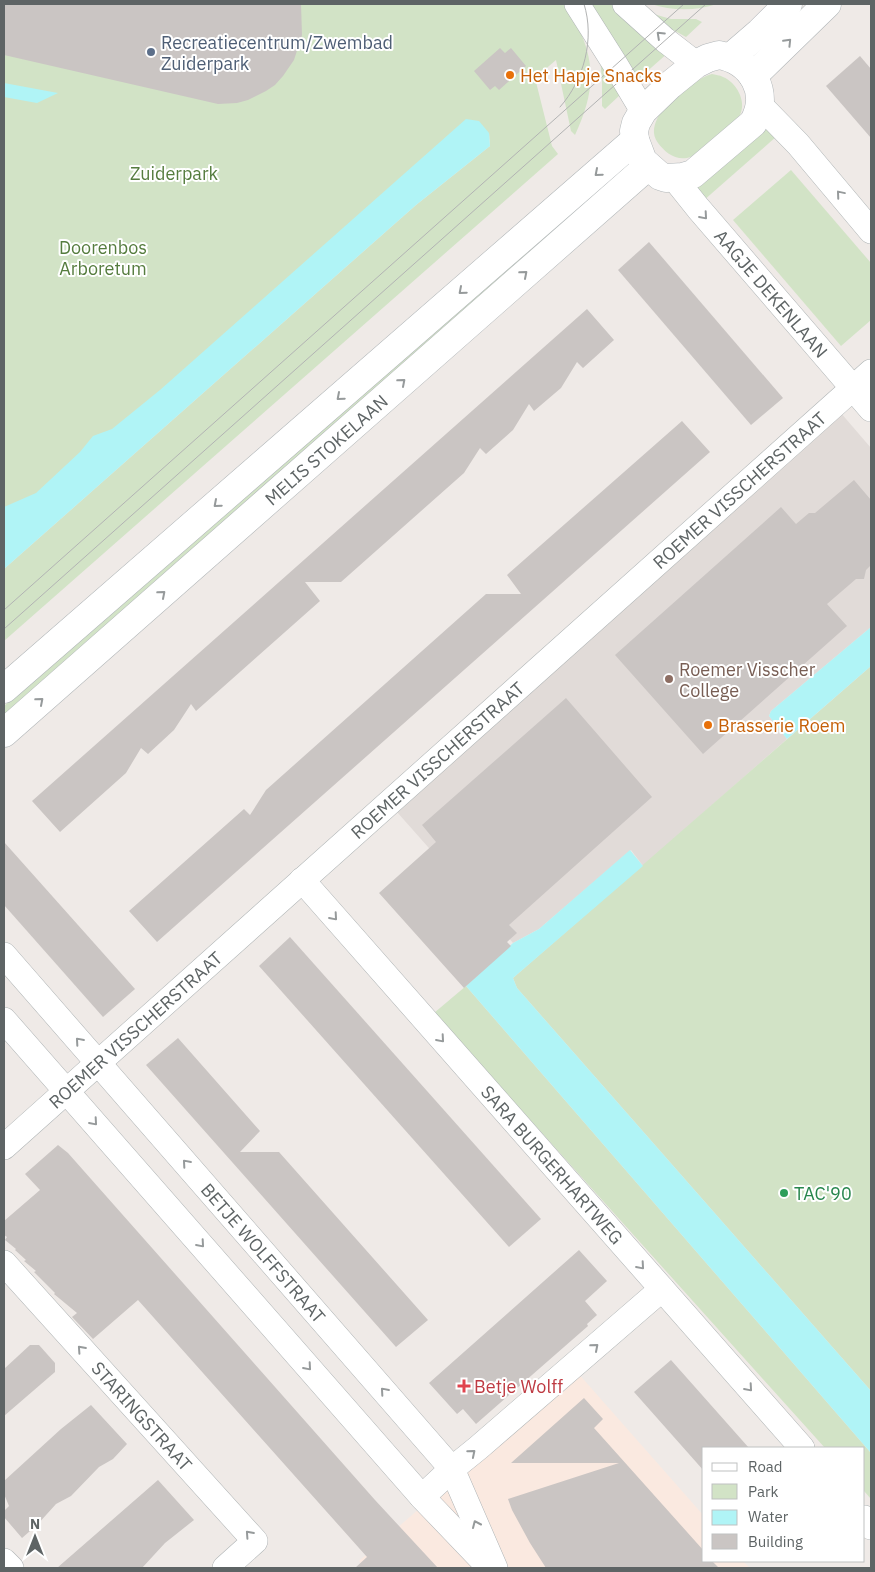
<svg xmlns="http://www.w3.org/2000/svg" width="875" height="1572" font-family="'IBM Plex Sans',sans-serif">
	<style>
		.commercial { fill: #fae9e0 }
		.education { fill: #e1dbd8 }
		.green { fill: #d2e3c6 }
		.water { fill: #b0f4f6 }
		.building { fill: #cac5c3 }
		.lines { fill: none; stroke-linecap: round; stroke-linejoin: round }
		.street-casing { stroke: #afb4b5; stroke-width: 26 }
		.secondary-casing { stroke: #b1b6b8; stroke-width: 29 }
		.street { stroke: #fff; stroke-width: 25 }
		.secondary { stroke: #fff; stroke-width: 28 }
		.tram { stroke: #b2b3b3; stroke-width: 1 }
		.oneway { stroke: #969a9b }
		.service-dot { fill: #5c6f8a; stroke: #fff; stroke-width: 2 }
		.food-dot { fill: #e8710a; stroke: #fff; stroke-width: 2 }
		.education-dot { fill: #8d6e63; stroke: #fff; stroke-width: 2 }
		.leisure-dot { fill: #2e9e5b; stroke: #fff; stroke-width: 2 }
		.health-dot { fill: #e0444e; stroke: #fff; stroke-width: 2 }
		.labels { text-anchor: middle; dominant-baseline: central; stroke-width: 4; stroke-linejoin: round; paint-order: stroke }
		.service-label { font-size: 18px; fill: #4e5e75; stroke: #fff; text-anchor: start }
		.food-label { font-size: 18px; fill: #c56008; stroke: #fff; text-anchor: start }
		.park-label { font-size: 18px; fill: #557c3e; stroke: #fff }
		.street-label { font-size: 18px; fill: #5e6465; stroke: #fff }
		.education-label { font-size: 18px; fill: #785e54; stroke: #fff; text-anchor: start }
		.leisure-label { font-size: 18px; fill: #27864d; stroke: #fff; text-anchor: start }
		.health-label { font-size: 18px; fill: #be3a42; stroke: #fff; text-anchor: start }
	</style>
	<rect width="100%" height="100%" fill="#efeae7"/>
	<!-- commercial -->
	<path class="commercial" d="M577,1372l127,144v45h39l7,7h-385l-6,-7z"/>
	<!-- education -->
	<path class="education" d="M834,405l37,43v179l-100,84 -2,5 18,23 -144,127 -12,-16 -92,79 -26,14 -124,-140z"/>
	<!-- green -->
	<g class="green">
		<path d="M4,4h615l50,48 -34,30 -37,-60 -16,14c15,36 9,64 -7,99l-4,-4 -15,-71 -21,18 17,68 6,8 -554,487v-72l412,-364 74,-59 -1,-13 -485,418z"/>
		<path d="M651,4h66c-21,7 -45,7 -66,0z"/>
		<path d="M650,13l21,6h25l6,3 -16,15 -38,-21z"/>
		<path d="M600,58l20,37 -15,14 -3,-3v-26z"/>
		<path d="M712,74c3,1 8,1 11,3 13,5 24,24 17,38 -6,9 -20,18 -29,25 -7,6 -15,16 -24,18 -13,2 -22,-6 -29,-15 -7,-9 -4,-19 1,-28 14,-12 35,-37 53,-41z"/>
		<path d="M765,126l12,10 -74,65 -7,-14z"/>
		<path d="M791,170l80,93v57l-30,26 -108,-126z"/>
		<path d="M588,195l6,6 -590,524v-19l466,-414z"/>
		<path d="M871,666v725l-354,-403 -4,-10z"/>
		<path d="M466,986l405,467v46l-7,-8v-43h-39l-391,-435z"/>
	</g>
	<!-- water -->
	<g class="water">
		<path d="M4,83l54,10 -21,10 -33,-6z"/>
		<path d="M466,119l13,2 10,12 1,13 -74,59 -412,364v-62l32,-14 44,-41 13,-16 19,-7 48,-39z"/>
		<path d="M871,627v39l-84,73 -18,-23 2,-5z"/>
		<path d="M630,850l13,16 -130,112 4,10 354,403v62l-405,-467 47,-43 26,-14z"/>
	</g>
	<!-- building -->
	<g class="building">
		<path d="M4,4h297l1,31 -8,25 -11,16 -8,9 -9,6 -18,9 -11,3 -19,1 -214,-49z"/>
		<path d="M500,48l5,5 6,-5 15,18 -27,24 -4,-4 -5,4 -16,-19z"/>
		<path d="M860,56l11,13v69l-45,-52z"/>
		<path d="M649,242l134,156 -32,27 -133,-155z"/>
		<path d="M587,309l27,31 -31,28 -6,-6 -16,26 -27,23 -5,-7 -16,26 -27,24 -6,-6 -16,25 -123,109h-36l15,19 -124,110 -5,-7 -17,26 -26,24 -7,-6 -15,25 -66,59 -28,-31z"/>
		<path d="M682,421l28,31 -553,490 -28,-31 115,-102 6,6 16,-25 220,-196h35l-14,-19z"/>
		<path d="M854,480l17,20v65l-5,5 -2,9h-8l-29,25 20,22 -144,128 -88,-99 166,-148 15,17 13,-11h6z"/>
		<path d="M566,698l86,99 -143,128 8,8 -10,9 4,4 -47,42 -85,-95 57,-51 -14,-17z"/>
		<path d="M4,842l131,147 -32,28 -99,-112z"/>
		<path d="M290,937l251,282 -32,28 -250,-281z"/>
		<path d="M178,1038l82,93 -20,21h39l149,168 -32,27 -250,-282z"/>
		<path d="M58,1145l10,8 307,347 63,68h-83l12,-11 -229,-257 -45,39 -21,-22 5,-4 -23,-19 1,-1 -21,-21 2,-1 -12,-10 2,-1 -11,-10 1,-1 -11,-9 2,-3 -3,-2v-14l36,-31 -15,-16z"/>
		<path d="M579,1250l28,31 -22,20 12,14 -10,9 1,2 -112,98 -13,-15 -6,5 -28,-31z"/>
		<path d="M30,1345h9l16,18v9l-51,44v-47z"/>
		<path d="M671,1360l78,88h-45v23l-70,-79z"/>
		<path d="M584,1398l19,21 -9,9 110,123v10h8l7,7h-173l-16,-25 -18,-33 -4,-11 111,-36h-108z"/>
		<path d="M91,1405l36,39 -14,15 -14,8 -28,29 -15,8 -19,21 -15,13 -18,-21v-6l5,-5 -5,-12v-13l57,-52z"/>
		<path d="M158,1480l36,40 -29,23 -23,25h-85z"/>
	</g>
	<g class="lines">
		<defs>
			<g id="street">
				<path d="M577,4l38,60 28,47"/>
				<path d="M625,4l40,36 31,24"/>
				<path d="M760,105l38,39 73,87"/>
				<path id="s1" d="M674,178l24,30 173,201"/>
				<path id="s2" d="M302,880l500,568"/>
				<path id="s3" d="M4,955l448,514 43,99"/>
				<path d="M4,1020l418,477 66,69"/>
				<path id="s4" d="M4,1147l867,-775"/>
				<path id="s5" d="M4,1263l251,278 -30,27"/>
				<path d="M422,1497l30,-28 26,-21 184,-159"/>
				<path d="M864,1518l7,9"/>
				<path d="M4,1561l7,7"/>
			</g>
			<g id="secondary">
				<path d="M719,55c33,6 52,38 34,68l-60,51 -10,3 -17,1 -6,-2 -17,-15 -2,-5 -6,-16 -1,-9 2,-8 7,-12 27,-26 26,-21 12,-6z"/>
				<path d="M731,57l29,-25 28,-28"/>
				<path d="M753,76l74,-72"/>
				<path d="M4,689l631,-549"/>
				<path id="s6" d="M4,733l644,-567"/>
			</g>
		</defs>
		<!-- street casing -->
		<use href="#street" class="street-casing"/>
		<!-- secondary casing -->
		<use href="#secondary" class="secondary-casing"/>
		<!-- street -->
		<use href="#street" class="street"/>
		<!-- secondary -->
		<use href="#secondary" class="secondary"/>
		<!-- tram -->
		<g class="tram">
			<path d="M560,107c24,-27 35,-68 24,-103"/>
			<path d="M4,610l680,-606"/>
			<path d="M4,629l702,-625"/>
		</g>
	</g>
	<!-- one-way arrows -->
	<defs><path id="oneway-chevron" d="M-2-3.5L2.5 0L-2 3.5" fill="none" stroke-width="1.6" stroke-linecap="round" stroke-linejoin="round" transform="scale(1.25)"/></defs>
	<g class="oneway">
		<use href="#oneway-chevron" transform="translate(660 35) rotate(-137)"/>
		<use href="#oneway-chevron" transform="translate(788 42) rotate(-46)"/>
		<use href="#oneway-chevron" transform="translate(598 173) rotate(139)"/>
		<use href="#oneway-chevron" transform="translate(840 194) rotate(-130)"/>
		<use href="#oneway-chevron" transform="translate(704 216) rotate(49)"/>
		<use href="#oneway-chevron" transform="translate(524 274) rotate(-41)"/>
		<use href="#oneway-chevron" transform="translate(462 291) rotate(139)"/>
		<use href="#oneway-chevron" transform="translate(402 382) rotate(-41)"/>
		<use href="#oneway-chevron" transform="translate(340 397) rotate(139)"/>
		<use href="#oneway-chevron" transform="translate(217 504) rotate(139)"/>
		<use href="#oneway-chevron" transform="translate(162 594) rotate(-41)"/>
		<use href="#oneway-chevron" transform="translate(40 701) rotate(-41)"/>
		<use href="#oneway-chevron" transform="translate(334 917) rotate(49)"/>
		<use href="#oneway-chevron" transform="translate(441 1039) rotate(49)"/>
		<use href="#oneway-chevron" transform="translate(79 1041) rotate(-131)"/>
		<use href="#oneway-chevron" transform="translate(94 1122) rotate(49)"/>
		<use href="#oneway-chevron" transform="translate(186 1163) rotate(-131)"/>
		<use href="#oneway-chevron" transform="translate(201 1244) rotate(49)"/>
		<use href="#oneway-chevron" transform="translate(641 1266) rotate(49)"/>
		<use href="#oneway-chevron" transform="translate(595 1347) rotate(-41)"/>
		<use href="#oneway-chevron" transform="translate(81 1349) rotate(-132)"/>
		<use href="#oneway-chevron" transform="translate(308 1367) rotate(49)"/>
		<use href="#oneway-chevron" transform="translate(749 1388) rotate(49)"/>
		<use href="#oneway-chevron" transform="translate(384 1391) rotate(-131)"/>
		<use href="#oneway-chevron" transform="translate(472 1453) rotate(-40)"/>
		<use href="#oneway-chevron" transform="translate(476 1524) rotate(-114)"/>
		<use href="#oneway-chevron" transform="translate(249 1534) rotate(-132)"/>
	</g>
	<!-- markers -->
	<circle class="service-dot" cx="151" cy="52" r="5"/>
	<g class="food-dot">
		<circle cx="510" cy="75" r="5"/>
		<circle cx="708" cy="725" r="5"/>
	</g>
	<circle class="education-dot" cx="669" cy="679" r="5"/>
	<circle class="leisure-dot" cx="784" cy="1193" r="5"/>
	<path class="health-dot" d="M461.5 1378.5h5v5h5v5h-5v5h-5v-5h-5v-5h5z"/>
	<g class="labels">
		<!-- service labels -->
		<g class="service-label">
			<text x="161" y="42">Recreatiecentrum/Zwembad<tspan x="161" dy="21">Zuiderpark</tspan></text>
		</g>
		<!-- food labels -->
		<g class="food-label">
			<text x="520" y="75">Het Hapje Snacks</text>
			<text x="718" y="725">Brasserie Roem</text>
		</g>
		<!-- park labels -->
		<g class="park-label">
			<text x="174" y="173">Zuiderpark</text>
			<text x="103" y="247">Doorenbos<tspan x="103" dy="21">Arboretum</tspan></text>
		</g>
		<!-- street labels -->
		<g class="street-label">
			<text stroke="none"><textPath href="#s1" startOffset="151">AAGJE DEKENLAAN</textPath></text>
			<text stroke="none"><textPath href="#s6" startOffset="429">MELIS STOKELAAN</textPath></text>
			<text stroke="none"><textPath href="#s4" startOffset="986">ROEMER VISSCHERSTRAAT</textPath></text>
			<text stroke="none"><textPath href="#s4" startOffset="581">ROEMER VISSCHERSTRAAT</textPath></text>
			<text stroke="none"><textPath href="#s4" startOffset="176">ROEMER VISSCHERSTRAAT</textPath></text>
			<text stroke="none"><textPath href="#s2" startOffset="379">SARA BURGERHARTWEG</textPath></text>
			<text stroke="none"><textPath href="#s3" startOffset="395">BETJE WOLFFSTRAAT</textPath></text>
			<text stroke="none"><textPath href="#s5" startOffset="206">STARINGSTRAAT</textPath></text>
		</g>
		<!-- education labels -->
		<g class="education-label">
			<text x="679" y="669">Roemer Visscher<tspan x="679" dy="21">College</tspan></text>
		</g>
		<!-- leisure labels -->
		<g class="leisure-label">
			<text x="794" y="1193">TAC'90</text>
		</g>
		<!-- health labels -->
		<g class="health-label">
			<text x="474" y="1386">Betje Wolff</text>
		</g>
	</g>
	<!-- border -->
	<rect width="875" height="1572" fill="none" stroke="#5e6465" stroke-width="10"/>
	<!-- legend -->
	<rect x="702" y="1447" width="162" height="115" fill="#ffffff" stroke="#bfc1c1"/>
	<rect x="712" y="1463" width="25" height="8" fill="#ffffff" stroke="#bfc1c1"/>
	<text x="748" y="1472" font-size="15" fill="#5e6465">Road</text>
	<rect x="712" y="1484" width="25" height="15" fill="#d2e3c6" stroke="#bfc1c1"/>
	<text x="748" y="1497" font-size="15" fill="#5e6465">Park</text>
	<rect x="712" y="1510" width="25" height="15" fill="#b0f4f6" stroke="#bfc1c1"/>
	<text x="748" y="1522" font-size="15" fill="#5e6465">Water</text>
	<rect x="712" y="1534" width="25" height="15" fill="#cac5c3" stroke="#bfc1c1"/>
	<text x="748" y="1547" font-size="15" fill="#5e6465">Building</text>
	<!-- north arrow -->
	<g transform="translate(35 1537)" stroke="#ffffff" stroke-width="4" paint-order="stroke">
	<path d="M0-4L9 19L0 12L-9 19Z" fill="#5e6465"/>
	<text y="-8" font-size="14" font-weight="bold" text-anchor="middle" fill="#5e6465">N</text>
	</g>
</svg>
